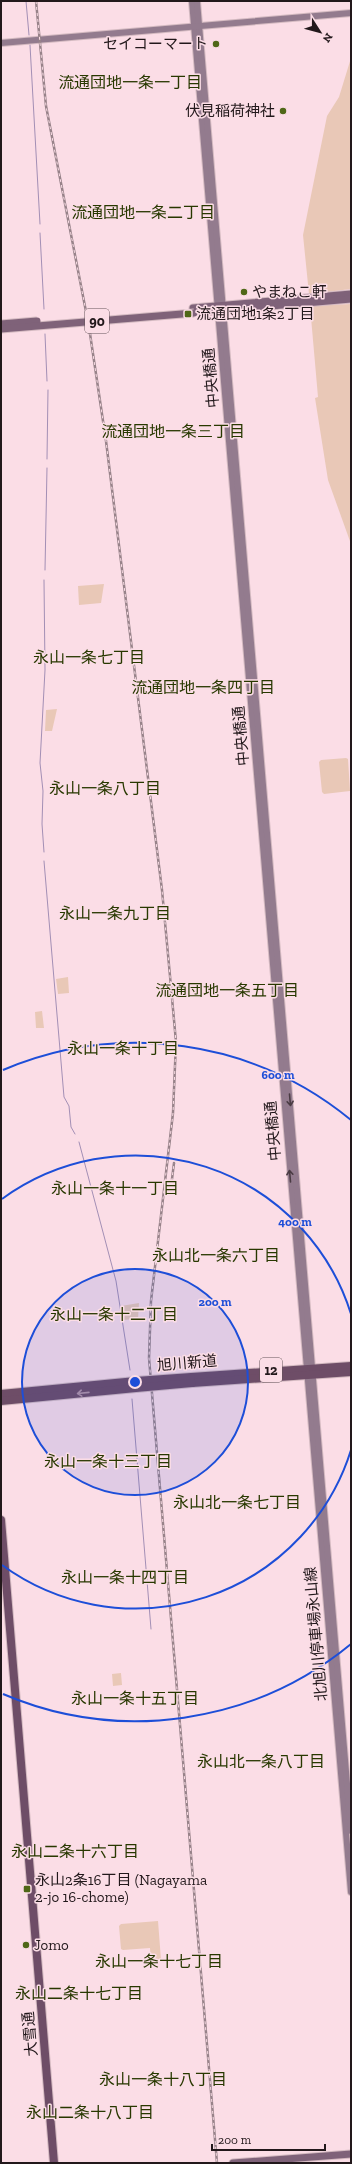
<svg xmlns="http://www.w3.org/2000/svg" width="352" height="2164" font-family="'Zilla Slab','Noto Sans JP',serif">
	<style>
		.green { fill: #e9c8b7 }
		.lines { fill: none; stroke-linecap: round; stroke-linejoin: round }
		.stream { stroke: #a38fb5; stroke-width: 1 }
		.secondary-casing { stroke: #d4bac1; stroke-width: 8 }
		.primary-casing { stroke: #d4bac1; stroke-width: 9 }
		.highway-casing { stroke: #d4bac1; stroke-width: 10 }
		.secondary { stroke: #937b8e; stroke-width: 6 }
		.primary { stroke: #7f6279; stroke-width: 7 }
		.highway { stroke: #6e4d67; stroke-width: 8 }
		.rail-casing { stroke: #978289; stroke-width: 2.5 }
		.rail { stroke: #fbdde6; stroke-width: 1; stroke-dasharray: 3; stroke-linecap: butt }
		.primary-bridge-casing { stroke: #d4bac1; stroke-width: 9; stroke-linecap: butt }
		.highway-bridge-casing { stroke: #d4bac1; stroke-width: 10; stroke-linecap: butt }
		.primary-bridge { stroke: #7f6279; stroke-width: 7 }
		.highway-bridge { stroke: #6e4d67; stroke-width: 8 }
		.oneway { stroke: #4a3b43 }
		.oneway2 { stroke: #b495a6 }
		.ring { fill: none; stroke: #1d4ed8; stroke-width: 2 }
		.poi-dot { fill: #4f6717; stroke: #fbdde6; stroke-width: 1.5 }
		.labels { text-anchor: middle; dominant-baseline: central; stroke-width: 3; stroke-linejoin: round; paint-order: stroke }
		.shield { fill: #fbdde6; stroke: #635358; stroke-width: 1 }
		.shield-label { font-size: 14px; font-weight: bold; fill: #22181b }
		.poi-label { font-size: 15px; fill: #22181b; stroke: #fbdde6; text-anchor: start }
		.street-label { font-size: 15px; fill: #22181b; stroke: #fbdde6 }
		.neighbourhood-label { font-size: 16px; fill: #283800; stroke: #fbdde6 }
		.centre { fill: #1d4ed8; stroke: #fbdde6; stroke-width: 2 }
		.ring-label { font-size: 12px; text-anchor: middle; font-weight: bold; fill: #1d4ed8; stroke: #fbdde6; stroke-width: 3; stroke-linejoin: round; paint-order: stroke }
	</style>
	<rect width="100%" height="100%" fill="#fbdde6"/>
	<!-- green -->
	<g class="green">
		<path d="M351,58v231l-42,5 -6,-59 24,-119 12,-19z"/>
		<path d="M351,304v240l-23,-64 -13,-82 3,-1 -8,-91z"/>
		<path d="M104,584l-3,19 -22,2 -1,-19z"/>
		<path d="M57,709l-5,22h-7l1,-21z"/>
		<path d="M346,758l2,1 2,32 -26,3 -2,-2 -3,-30 2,-2z"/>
		<path d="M68,977l1,16 -11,1 -2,-15z"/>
		<path d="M42,1011l2,17h-8l-1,-16z"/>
		<path d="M139,1303l-1,16 -15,1 -2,-14z"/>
		<path d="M121,1673l1,12 -9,1 -1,-12z"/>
		<path d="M158,1921l3,39 -10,1 -1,-13 -27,2 -2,-1 -2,-23 2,-2z"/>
	</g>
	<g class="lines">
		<!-- stream -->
		<g class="stream">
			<path d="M26,1l3,34"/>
			<path d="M30,45l10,179"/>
			<path d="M40,233l4,76"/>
			<path d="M45,334l2,47"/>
			<path d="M47,459l1,-69"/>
			<path d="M45,570l2,-102"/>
			<path d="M44,852l-2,-28 1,-33 -3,-28 5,-93 -1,-90"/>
			<path d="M44,861l20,236 5,9 2,21 4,7"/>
			<path d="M79,1142l37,139 14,89"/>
			<path d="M132,1399l19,230"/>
		</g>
		<defs>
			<g id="secondary">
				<path d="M192,1l159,1891"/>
				<path d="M197,1l154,1830"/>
				<path d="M1,43l350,-30"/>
			</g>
			<g id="primary">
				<path d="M193,308l158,-14"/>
				<path d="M202,312l149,-13"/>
				<path d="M233,2163l118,-9"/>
			</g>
			<g id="highway">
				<path d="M191,1377l160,-11"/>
				<path d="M192,1383l159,-11"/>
				<path d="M1,1394l135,-13"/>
				<path d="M1,1401l135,-13"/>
				<path d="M1,1520l53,643"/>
			</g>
		</defs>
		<!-- secondary casing -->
		<use href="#secondary" class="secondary-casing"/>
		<!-- primary casing -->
		<use href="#primary" class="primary-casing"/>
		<!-- highway casing -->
		<use href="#highway" class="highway-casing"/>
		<!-- secondary -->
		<use href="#secondary" class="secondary"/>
		<!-- primary -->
		<use href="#primary" class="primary"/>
		<!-- highway -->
		<use href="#highway" class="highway"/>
		<defs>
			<g id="rail">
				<path d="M36,1l10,105 43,221 17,114 56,449 8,86 6,66 -3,71 -22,188 -2,57 68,805"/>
				<path d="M171,1187l3,-24"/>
			</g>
		</defs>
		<!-- rail casing -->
		<use href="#rail" class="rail-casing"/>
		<!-- rail -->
		<use href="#rail" class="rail"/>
		<defs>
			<g id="primary-bridge">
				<path d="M1,324l36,-3"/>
				<path d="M1,329l193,-16"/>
			</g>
			<g id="highway-bridge">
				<path d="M136,1381l55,-4"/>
				<path d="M136,1388l56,-5"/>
			</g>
		</defs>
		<!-- primary-bridge casing -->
		<use href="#primary-bridge" class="primary-bridge-casing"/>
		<!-- highway-bridge casing -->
		<use href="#highway-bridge" class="highway-bridge-casing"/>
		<!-- primary-bridge -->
		<use href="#primary-bridge" class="primary-bridge"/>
		<!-- highway-bridge -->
		<use href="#highway-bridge" class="highway-bridge"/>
	</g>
	<!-- one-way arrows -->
	<defs><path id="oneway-shaft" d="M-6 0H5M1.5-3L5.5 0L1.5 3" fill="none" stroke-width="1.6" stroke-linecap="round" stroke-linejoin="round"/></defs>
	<g class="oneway">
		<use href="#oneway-shaft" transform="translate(290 1100) rotate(85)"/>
		<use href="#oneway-shaft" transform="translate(290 1176) rotate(-95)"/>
	</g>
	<use class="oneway2" href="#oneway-shaft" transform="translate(83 1393) rotate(174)"/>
	<!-- distance rings -->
	<circle cx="135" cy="1382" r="113" fill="#1d4ed8" fill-opacity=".12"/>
	<g class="ring">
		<circle cx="135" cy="1382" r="113"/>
		<path d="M351 1450A226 226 0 0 1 2 1565M2 1199A226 226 0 0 1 351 1314"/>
		<path d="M351 1644A339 339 0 0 1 3 1694M3 1070A339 339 0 0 1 351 1120"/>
	</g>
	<!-- markers -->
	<g class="poi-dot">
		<circle cx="216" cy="44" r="4"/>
		<circle cx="283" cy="111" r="4"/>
		<circle cx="244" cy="292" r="4"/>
		<rect x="184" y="310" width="8" height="8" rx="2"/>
		<rect x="23" y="1885" width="8" height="8" rx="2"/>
		<circle cx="26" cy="1945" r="4"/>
	</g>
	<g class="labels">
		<!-- shield labels -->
		<g class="shield">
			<rect x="85" y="309" width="24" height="24" rx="3"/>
			<rect x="260" y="1358" width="22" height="24" rx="3"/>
		</g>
		<g class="shield-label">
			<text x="97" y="321">90</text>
			<text x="271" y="1370">12</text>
		</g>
		<!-- poi labels -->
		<g class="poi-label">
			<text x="208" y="44" text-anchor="end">セイコーマート</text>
			<text x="275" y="111" text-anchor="end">伏見稲荷神社</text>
			<text x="252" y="292">やまねこ軒</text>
			<text x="196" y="314">流通団地1条2丁目</text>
			<text x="35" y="1880">永山2条16丁目 (Nagayama<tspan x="35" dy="17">2-jo 16-chome)</tspan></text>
			<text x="34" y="1945">Jomo</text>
		</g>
		<!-- street labels -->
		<g class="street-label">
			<text transform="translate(211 378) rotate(-95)">中央橋通</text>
			<text transform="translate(241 736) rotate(-95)">中央橋通</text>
			<text transform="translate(273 1131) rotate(-95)">中央橋通</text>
			<text transform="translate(187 1363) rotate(-5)">旭川新道</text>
			<text transform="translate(316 1634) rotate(-95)">北旭川停車場永山線</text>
			<text transform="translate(30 2034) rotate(-95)">大雪通</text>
		</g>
		<!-- neighbourhood labels -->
		<g class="neighbourhood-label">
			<text x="130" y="82">流通団地一条一丁目</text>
			<text x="143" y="212">流通団地一条二丁目</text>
			<text x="173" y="431">流通団地一条三丁目</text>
			<text x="89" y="657">永山一条七丁目</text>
			<text x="203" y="687">流通団地一条四丁目</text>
			<text x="105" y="788">永山一条八丁目</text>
			<text x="115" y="913">永山一条九丁目</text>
			<text x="227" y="990">流通団地一条五丁目</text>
			<text x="123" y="1048">永山一条十丁目</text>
			<text x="115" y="1188">永山一条十一丁目</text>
			<text x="216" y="1255">永山北一条六丁目</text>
			<text x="114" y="1314">永山一条十二丁目</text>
			<text x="108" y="1461">永山一条十三丁目</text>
			<text x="237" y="1502">永山北一条七丁目</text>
			<text x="125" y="1577">永山一条十四丁目</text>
			<text x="135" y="1698">永山一条十五丁目</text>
			<text x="261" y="1761">永山北一条八丁目</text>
			<text x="75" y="1851">永山二条十六丁目</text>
			<text x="159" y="1961">永山一条十七丁目</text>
			<text x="79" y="1993">永山二条十七丁目</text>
			<text x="163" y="2079">永山一条十八丁目</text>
			<text x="90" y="2112">永山二条十八丁目</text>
		</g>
	</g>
	<circle cx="135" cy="1382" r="6" class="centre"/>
	<g class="ring-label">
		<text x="278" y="1079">600 m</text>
		<text x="295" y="1226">400 m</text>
		<text x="215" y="1306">200 m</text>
	</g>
	<!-- border -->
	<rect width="352" height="2164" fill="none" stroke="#22181b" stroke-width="4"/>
	<!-- north arrow -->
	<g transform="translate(320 32) rotate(126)" stroke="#fbdde6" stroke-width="3" paint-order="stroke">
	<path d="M0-3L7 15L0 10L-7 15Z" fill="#22181b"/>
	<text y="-6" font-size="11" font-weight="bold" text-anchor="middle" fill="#22181b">N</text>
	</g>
	<!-- scale -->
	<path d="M212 2144v6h113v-6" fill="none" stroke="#22181b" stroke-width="2"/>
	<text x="218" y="2144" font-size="12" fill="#22181b" stroke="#fbdde6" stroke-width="3" paint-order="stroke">200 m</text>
</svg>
